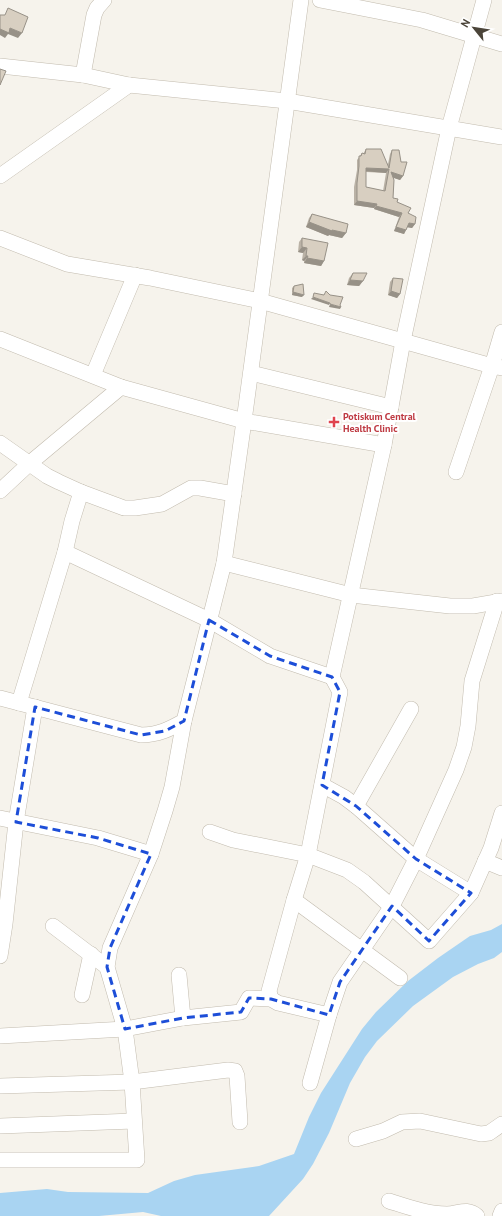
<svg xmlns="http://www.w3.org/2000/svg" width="502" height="1216" font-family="'PT Sans',sans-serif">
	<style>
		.water { fill: #a9d4f2 }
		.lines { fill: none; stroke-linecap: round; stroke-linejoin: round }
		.minor-casing { stroke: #c2bbae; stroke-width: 16 }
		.minor { stroke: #fff; stroke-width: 15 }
		.wall { fill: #bab2a6; fill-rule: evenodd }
		.shaded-wall { fill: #979187 }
		.building { fill: #d8cfc1; stroke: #979187; fill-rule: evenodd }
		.marked { fill: none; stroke: #1d4ed8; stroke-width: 3; stroke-dasharray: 8 5; stroke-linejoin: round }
		.health-dot { fill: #e0444e; stroke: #fff; stroke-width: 1.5 }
		.labels { text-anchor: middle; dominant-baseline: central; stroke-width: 4; stroke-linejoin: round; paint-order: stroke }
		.health-label { font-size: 10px; font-weight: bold; fill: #be3a42; stroke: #fff; text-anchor: start }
	</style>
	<rect width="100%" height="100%" fill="#f6f3ec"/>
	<!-- water -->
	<path class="water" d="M502,924v28l-8,6 -16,6 -25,13 -40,29 -36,35 -12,16 -15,26 -21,50 -16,31 -10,15 -34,37h-108l-18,-4 -44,4h-99v-23l47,-4 21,3 80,1 26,-12 21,-6 64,-9 35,-12 15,-37 12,-24 41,-64 14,-17 32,-31 30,-23 32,-22 21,-6z"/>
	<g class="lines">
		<defs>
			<g id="minor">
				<path d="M320,0l102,20 80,24"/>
				<path d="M0,66l83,9 46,10 158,16 215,36"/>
				<path d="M83,75l11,-60 3,-7 7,-8"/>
				<path d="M0,176l129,-91"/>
				<path d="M0,238l67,26 83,14 110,23 232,65 10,-34"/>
				<path d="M0,339l121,48 123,34 140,24"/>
				<path d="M251,373l140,34"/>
				<path d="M93,375l42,-100"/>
				<path d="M0,443l47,33 12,6 22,10 43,16h11l27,-4 29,-16h9l34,6"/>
				<path d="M456,472l36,-106 10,2"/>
				<path d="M0,491l30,-28 91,-76"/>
				<path d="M65,552l144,68 61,36 62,21"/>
				<path d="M224,563l127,32 99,11h23l29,-5"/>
				<path d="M0,698l141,37c17,0 29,-6 43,-14l40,-158 20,-142 57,-421"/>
				<path d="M19,703l46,-151 7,-31 9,-29"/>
				<path d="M322,785l22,12 12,9 60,53 55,34"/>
				<path d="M356,806l55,-97"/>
				<path d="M0,818l98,20 53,16"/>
				<path d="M210,832l23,8 75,15 39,15 17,12 65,59 42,-48 20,-45 11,-35"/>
				<path d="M485,861l17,7"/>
				<path d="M294,900l106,78"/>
				<path d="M53,926l54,41"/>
				<path d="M0,956l5,-32 11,-102 19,-115"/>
				<path d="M179,975l4,43"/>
				<path d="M82,995l9,-41"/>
				<path d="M271,999l-2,-8 25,-91 14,-45 32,-163 -8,-15 52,-232 19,-104 46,-213 35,-128"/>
				<path d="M0,1036l125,-7 58,-11 58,-6 8,-14 22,1 7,4 51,12"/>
				<path d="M310,1083l19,-68 11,-33 52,-76 24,-47 40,-89 8,-23 4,-21 4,-45 25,-80"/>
				<path d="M0,1086l132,-4 96,-12 7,1 2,5 3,46"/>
				<path d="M0,1126l134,-5"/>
				<path d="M356,1139l27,-8 19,-9 18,-1 61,13 8,-1 13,-9"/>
				<path d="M0,1160h137l-5,-78 -7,-53 -18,-62 3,-19 41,-94 14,-43 7,-24 12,-66"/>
				<path d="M389,1201c19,6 38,13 58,13 11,0 20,-7 30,2"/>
				<path d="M500,1216l2,-5"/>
			</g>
		</defs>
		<!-- minor casing -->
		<use href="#minor" class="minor-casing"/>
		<!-- minor -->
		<use href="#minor" class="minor"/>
	</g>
	<!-- wall -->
	<g class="wall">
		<path d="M366,149l22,15 2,-10 2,-4 11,26 -3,4 -6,-2 -1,20 15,15 7,11 -3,4 -5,-1 -1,3 -2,4 -10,-3 5,-14 -25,-8v-1l-20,-3v-18l3,-17v-10l5,-7 1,1zM366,172l20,1 -3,18 -17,-4z"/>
		<path d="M312,214l34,19 -4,5 -13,-3 -1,1 -22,-9 3,-9z"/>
		<path d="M302,238l22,23 -3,5 -17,-3v-2l-2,-1 1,-7 -5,-1 1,-10z"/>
		<path d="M353,273l10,8 -4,5 -12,-1 2,-7z"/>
		<path d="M393,278l7,16 -3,4 -9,-3 2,-13z"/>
		<path d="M294,286l8,11 -10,-2v-7z"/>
	</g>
	<!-- shaded-wall -->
	<g class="shaded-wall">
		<path d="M10,28l12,5 -4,5 -10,-4 -3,4 -5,-3v-6z"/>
		<path d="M366,168l23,1 -3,4 -23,-2z"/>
		<path d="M391,172l12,4 -3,4 -12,-4z"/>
		<path d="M357,201l20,3 -3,4 -20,-3z"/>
		<path d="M376,206l26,7 -3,4 -25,-8z"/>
		<path d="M309,222l23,8 14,3 -4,5 -13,-3 -1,1 -22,-9z"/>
		<path d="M409,223l6,1 -3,4 -6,-1z"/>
		<path d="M396,227l10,3 -2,4 -10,-3z"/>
		<path d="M302,247l5,1 -4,5 -5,-1z"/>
		<path d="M306,256h2l-4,5 -2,-1z"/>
		<path d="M307,258l17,3 -3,5 -17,-3z"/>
		<path d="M350,280l13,1 -4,5 -12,-1z"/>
		<path d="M391,291l9,3 -3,4 -9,-3z"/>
		<path d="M293,292l11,3 -2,2 -10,-2z"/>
		<path d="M313,297l17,6 -1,2 -18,-6z"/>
		<path d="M330,304l11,3 -1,2 -11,-2z"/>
	</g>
	<!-- building -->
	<g class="building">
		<path d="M8,8l20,9 -6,16 -12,-5 -1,5 -9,-4v-14h5z"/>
		<path d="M0,69l6,2 -6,14z"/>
		<path d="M366,149h15l8,19 3,-18h7l2,12h6l-4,14 -12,-4 3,8 -1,18 5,1 -1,3 14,6 -3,5 8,4 -1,7 -6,-1 -3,7 -10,-3 6,-14 -26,-7 1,-2 -20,-3v-18l2,-17v-10h2l1,-3 3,1zM366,168l23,1 -4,22 -19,-4z"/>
		<path d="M312,214l36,10 -2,9 -14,-3v1l-23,-9z"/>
		<path d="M302,238l26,5 -4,18 -17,-3 1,-2h-2l1,-8 -5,-1z"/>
		<path d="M353,273h14l-4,8 -13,-1z"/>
		<path d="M393,278l10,1 -3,15 -9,-3z"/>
		<path d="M303,284l1,11 -11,-3 1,-6z"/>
		<path d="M326,291l4,4 13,2 -3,8 1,2 -11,-3v-1l-17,-6 1,-4 10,2z"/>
	</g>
	<!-- marked area -->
	<path class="marked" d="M209,620l61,36 62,21 8,15 -18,93 34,21 60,53 55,34 -42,48 -37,-35 -52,76 -11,33 -58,-16 -22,-1 -8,14 -58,6 -58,11 -18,-62 3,-19 41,-94 -53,-16 -82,-16 19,-115 106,28 24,-4 19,-10z"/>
	<!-- markers -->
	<path class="health-dot" d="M332 416h4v4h4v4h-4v4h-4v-4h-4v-4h4z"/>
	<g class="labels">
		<!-- health labels -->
		<g class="health-label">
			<text x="343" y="416">Potiskum Central<tspan x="343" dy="12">Health Clinic</tspan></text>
		</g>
	</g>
	<!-- north arrow -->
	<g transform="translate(474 28) rotate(300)" stroke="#ffffff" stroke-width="3" paint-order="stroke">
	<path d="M0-3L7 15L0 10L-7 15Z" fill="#4b4439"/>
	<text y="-6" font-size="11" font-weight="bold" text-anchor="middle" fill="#4b4439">N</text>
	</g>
</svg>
